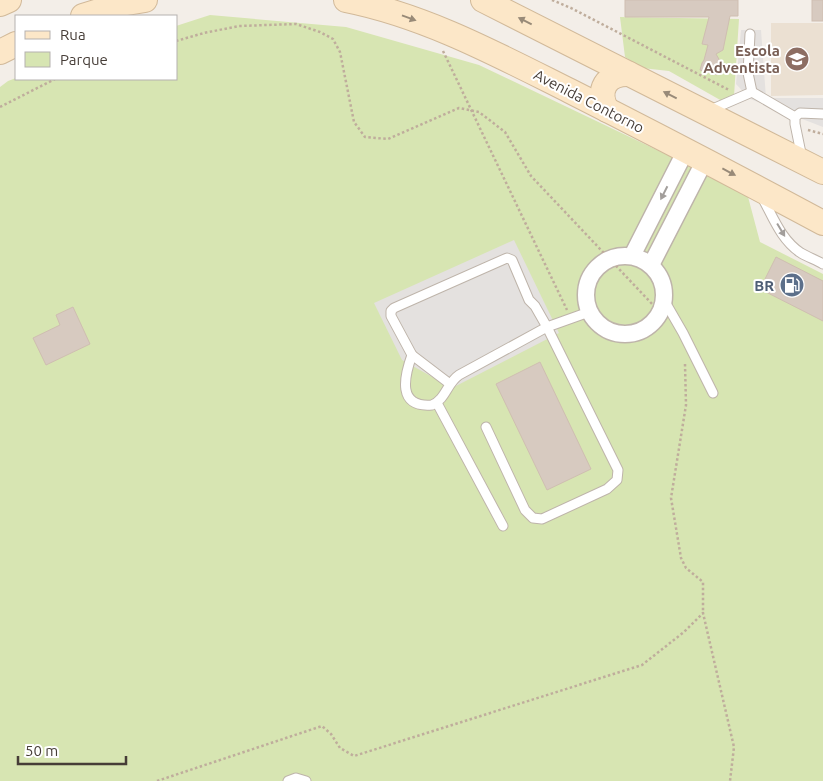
<svg xmlns="http://www.w3.org/2000/svg" width="823" height="781" font-family="Ubuntu,sans-serif">
	<style>
		.education { fill: #ebe0d2 }
		.green { fill: #d7e5b2 }
		.parking { fill: #e4e1df }
		.building { fill: #d7cac0; stroke: #cfbeb1 }
		.lines { fill: none; stroke-linecap: round; stroke-linejoin: round }
		.lane-casing { stroke: #beb4aa; stroke-width: 11 }
		.street-casing { stroke: #beb4aa; stroke-width: 19 }
		.secondary-casing { stroke: #d1b999; stroke-width: 26 }
		.path { stroke: #bfad9c; stroke-width: 2.5; stroke-dasharray: 2.5 2.5; stroke-linecap: butt }
		.lane { stroke: #fff; stroke-width: 9 }
		.street { stroke: #fff; stroke-width: 16 }
		.secondary { stroke: #fce7c8; stroke-width: 24 }
		.oneway { fill: #988a78 }
		.oneway2 { fill: #a29e9b }
		.labels { text-anchor: middle; dominant-baseline: central; stroke-width: 4; stroke-linejoin: round; paint-order: stroke }
		.education-label { font-size: 15px; font-weight: bold; fill: #785e54; stroke: #fff; text-anchor: end }
		.street-label { font-size: 15px; fill: #463d37; stroke: #fff }
		.service-label { font-size: 15px; font-weight: bold; fill: #4e5e75; stroke: #fff; text-anchor: end }
	</style>
	<rect width="100%" height="100%" fill="#f3eee8"/>
	<!-- education -->
	<path class="education" d="M771,23h52v72l-52,1z"/>
	<!-- green -->
	<g class="green">
		<path d="M210,15l136,12 133,38 268,128 13,49 63,32v507h-823v-694l8,-6 8,-3 160,1v-53z"/>
		<path d="M620,17l119,2 -5,77 -12,5 -53,-30 -27,-3 -17,-11z"/>
	</g>
	<!-- parking -->
	<g class="parking">
		<path d="M741,30h20l5,68h57v29l-73,-28 -14,-15z"/>
		<path d="M514,240l45,93 -107,55 -50,-28 -28,-57z"/>
	</g>
	<!-- building -->
	<g class="building">
		<path d="M625,0h113v16h-8l-7,34 -7,4 4,7 -3,14 -17,-5 2,-7 2,-3 4,-15 -6,-1 7,-27h-84z"/>
		<rect x="812" y="0" width="11" height="21"/>
		<path d="M776,257l47,24v40l-63,-32z"/>
		<path d="M73,307l17,37 -44,21 -13,-27 27,-13 -4,-10z"/>
		<path d="M540,362l51,107 -44,21 -51,-106z"/>
	</g>
	<g class="lines">
		<defs>
			<g id="lane">
				<path d="M750,34l-2,39 4,19 43,25"/>
				<path d="M708,111l44,-19"/>
				<path d="M802,158l-7,-34v-7l5,-4 23,1"/>
				<path d="M762,197c11,20 19,43 39,56 7,4 15,7 22,11"/>
				<path d="M664,300l19,33 30,60"/>
				<path d="M412,355c-8,22 -15,53 20,50 14,-6 15,-22 27,-30l88,-48 42,-15"/>
				<path d="M450,384l-38,-29 -21,-39v-5l3,-3 113,-50 5,2 17,40 6,6 12,21 69,139 2,4 -1,10 -10,9 -65,30 -9,-1 -8,-8 -39,-83"/>
				<path d="M437,403l66,123"/>
				<path d="M288,781l8,-3 10,3"/>
			</g>
			<g id="street">
				<circle cx="625" cy="295" r="39"/>
				<path d="M632,256l54,-106"/>
				<path d="M651,265l54,-105"/>
			</g>
			<g id="secondary">
				<path d="M346,0c80,16 152,55 224,91 85,43 169,87 253,132"/>
				<path d="M483,0l340,172"/>
				<path d="M0,4l9,-4"/>
				<path d="M83,16l38,-12 24,-4"/>
				<path d="M0,52l16,-8"/>
				<path d="M607,110c-11,-19 -1,-37 22,-36"/>
			</g>
		</defs>
		<!-- lane casing -->
		<use href="#lane" class="lane-casing"/>
		<!-- street casing -->
		<use href="#street" class="street-casing"/>
		<!-- secondary casing -->
		<use href="#secondary" class="secondary-casing"/>
		<!-- path -->
		<g class="path">
			<path d="M552,0l19,8 158,82"/>
			<path d="M176,41l28,-8 35,-7 57,-2 24,8 13,7 7,13 14,70 11,15 23,2 71,-31 20,4 26,20 26,44 123,130"/>
			<path d="M443,51l124,259"/>
			<path d="M0,107l55,-28"/>
			<path d="M808,130l15,4"/>
			<path d="M685,364l1,41 -15,93 10,60 5,10 17,14v31"/>
			<path d="M157,781l165,-55 9,8 9,14 14,8 288,-91 42,-33 19,-19 31,134 -4,34"/>
		</g>
		<!-- lane -->
		<use href="#lane" class="lane"/>
		<!-- street -->
		<use href="#street" class="street"/>
		<!-- secondary -->
		<use href="#secondary" class="secondary"/>
	</g>
	<!-- one-way arrows -->
	<defs><path id="oneway-solid" d="M-6-.8H1V-3.2L6.5 0L1 3.2V.8H-6Z" transform="scale(1.25)"/></defs>
	<g class="oneway">
		<use href="#oneway-solid" transform="translate(409 18) rotate(20)"/>
		<use href="#oneway-solid" transform="translate(525 21) rotate(-153)"/>
		<use href="#oneway-solid" transform="translate(670 95) rotate(-153)"/>
		<use href="#oneway-solid" transform="translate(729 172) rotate(28)"/>
	</g>
	<g class="oneway2">
		<use href="#oneway-solid" transform="translate(664 193) rotate(117)"/>
		<use href="#oneway-solid" transform="translate(781 230) rotate(59)"/>
	</g>
	<!-- icons -->
	<defs>
		<symbol id="school-disc" viewBox="-11 -11 22 22"><circle r="9.5" fill="#8d6e63" stroke="#fff"/><path d="M0-5L7-2L0 1L-7-2ZM-4 1L0 2.5L4 1V4Q0 6-4 4Z" fill="#fff"/></symbol>
		<symbol id="fuel-disc" viewBox="-11 -11 22 22"><circle r="9.5" fill="#5c6f8a" stroke="#fff"/><path d="M-5.5-6h7V0h2V4h1.3V-2.5L3-4.5l.8-.8L6-3V5H2.5V1h-1V6h-7ZM-4.2-4.7v3.2H.2V-4.7Z" fill="#fff"/></symbol>
	</defs>
	<g fill-rule="evenodd">
		<use href="#school-disc" x="783" y="45" width="28" height="28"/>
		<use href="#fuel-disc" x="778" y="271" width="28" height="28"/>
	</g>
	<g class="labels">
		<!-- education labels -->
		<g class="education-label">
			<text x="780" y="50">Escola<tspan x="780" dy="17">Adventista</tspan></text>
		</g>
		<!-- street labels -->
		<g class="street-label">
			<text transform="translate(589 101) rotate(27)">Avenida Contorno</text>
		</g>
		<!-- service labels -->
		<g class="service-label">
			<text x="774" y="285">BR</text>
		</g>
	</g>
	<!-- legend -->
	<rect x="15" y="15" width="162" height="65" fill="#ffffff" stroke="#b5b1af"/>
	<rect x="25" y="31" width="25" height="8" fill="#fce7c8" stroke="#b5b1af"/>
	<text x="60" y="40" font-size="15" fill="#463d37">Rua</text>
	<rect x="25" y="52" width="25" height="15" fill="#d7e5b2" stroke="#b5b1af"/>
	<text x="60" y="65" font-size="15" fill="#463d37">Parque</text>
	<!-- scale -->
	<path d="M18 756v8h108v-8" fill="none" stroke="#463d37" stroke-width="2.5"/>
	<text x="25" y="756" font-size="15" fill="#463d37" stroke="#ffffff" stroke-width="4" paint-order="stroke">50 m</text>
</svg>
